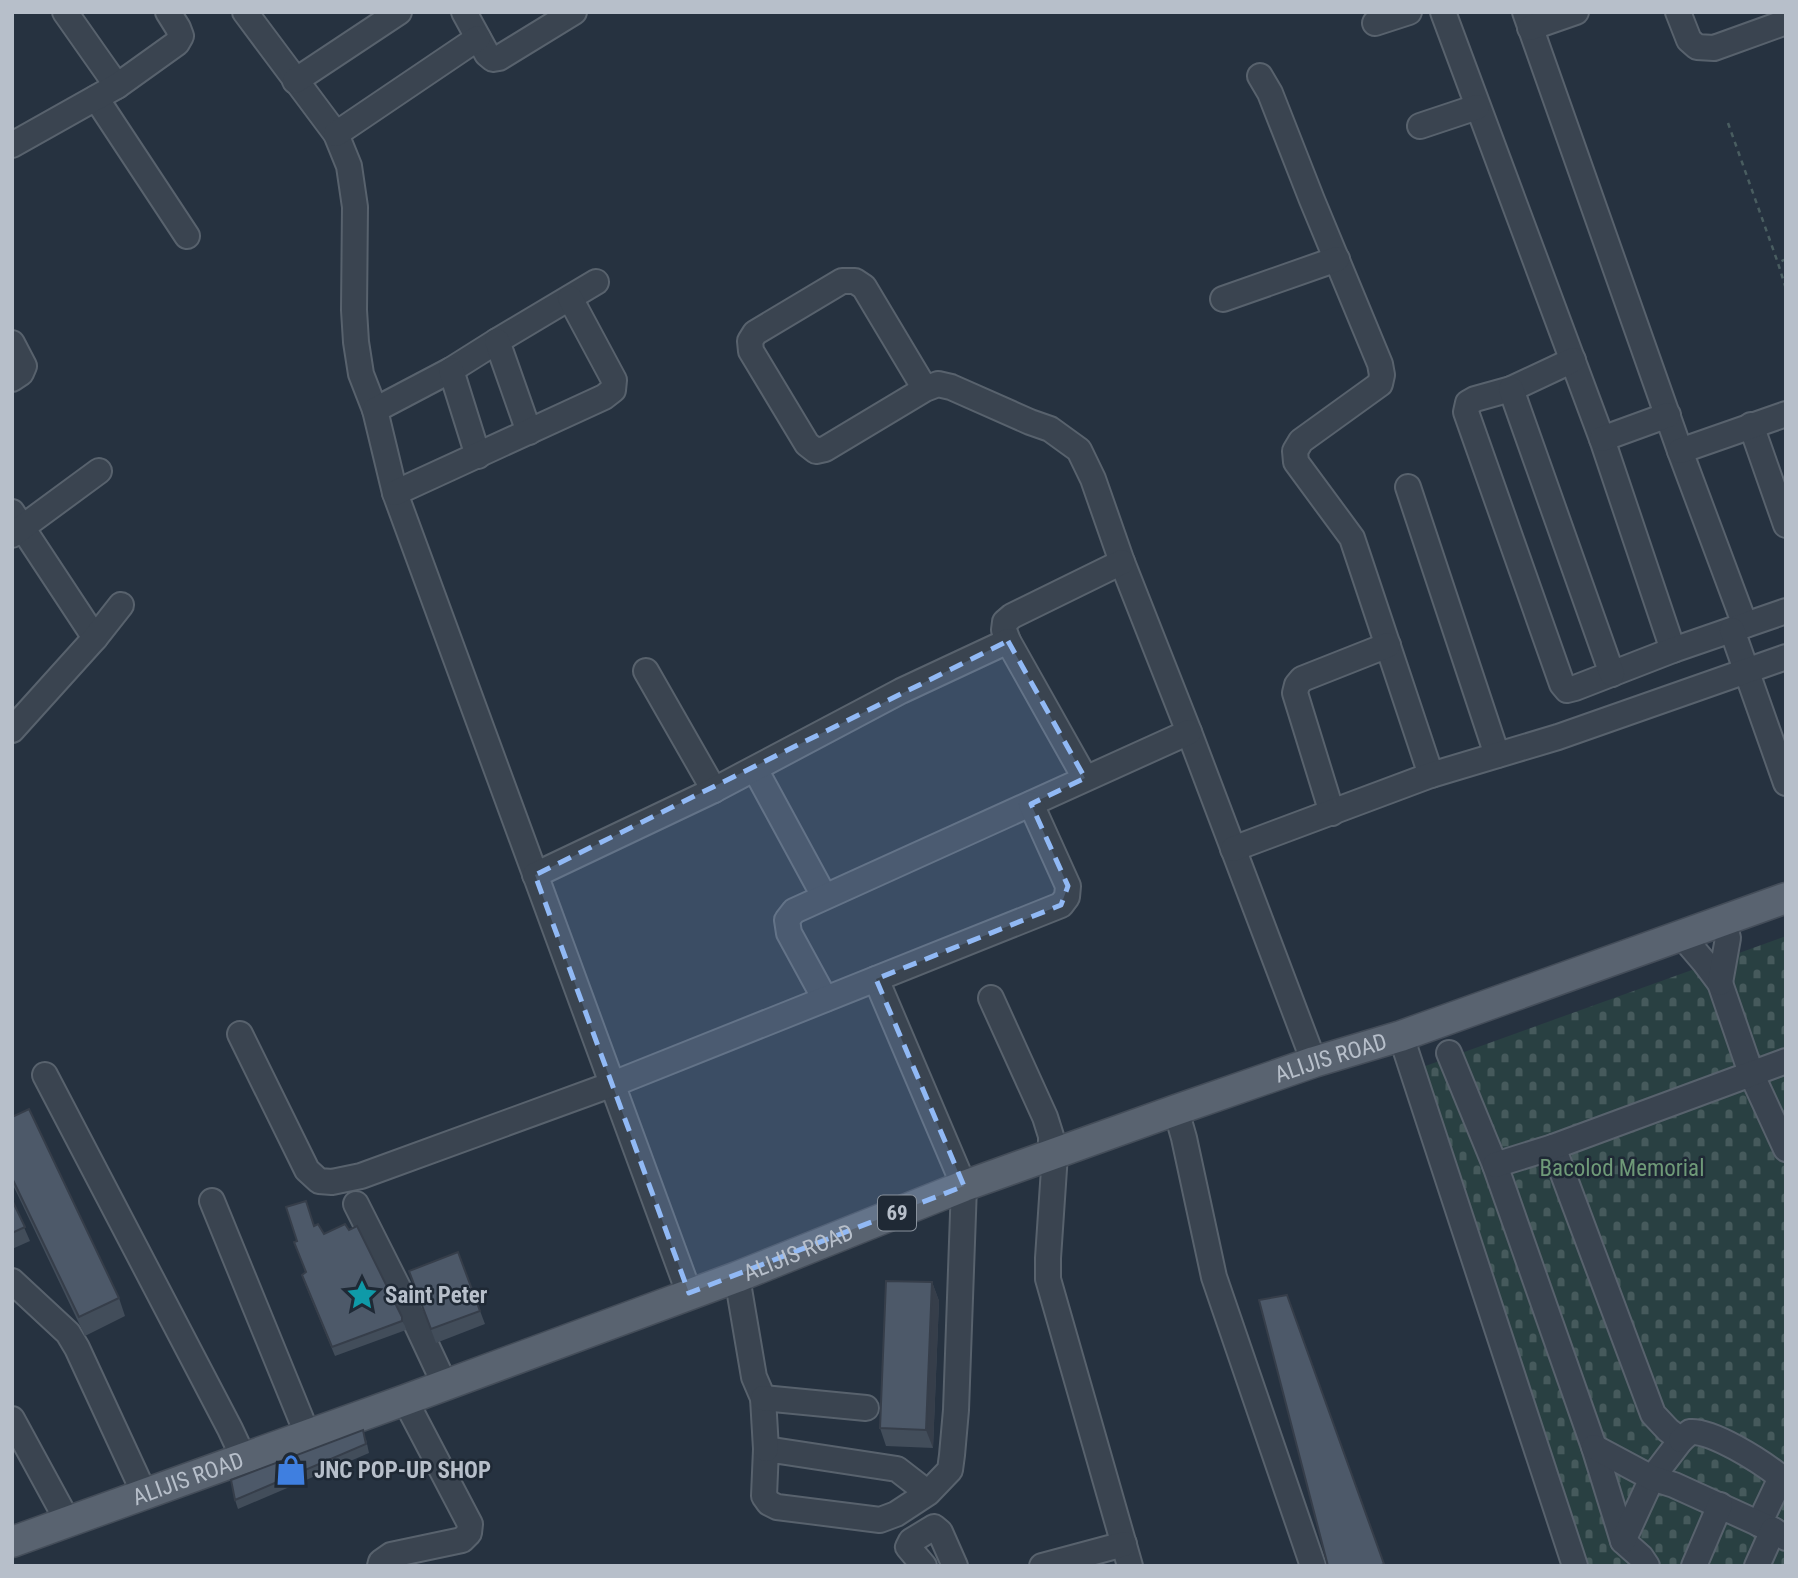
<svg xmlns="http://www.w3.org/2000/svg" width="1798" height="1578" font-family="'Roboto Condensed',sans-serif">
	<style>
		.cemetery { fill: url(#cemetery-stones) }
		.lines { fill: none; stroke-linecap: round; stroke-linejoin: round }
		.minor-casing { stroke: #58626d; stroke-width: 28 }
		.major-casing { stroke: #444d59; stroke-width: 33 }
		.path { stroke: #495d60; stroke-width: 2.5; stroke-dasharray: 5 5; stroke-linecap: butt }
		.minor { stroke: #3a4450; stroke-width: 24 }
		.major { stroke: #596370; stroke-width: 30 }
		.wall { fill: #424d5a }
		.shaded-wall { fill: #363e4a }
		.building { fill: #4d5969; stroke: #363e4a; stroke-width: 2 }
		.marked { fill: #91b9f5; fill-opacity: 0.2; stroke: #91b9f5; stroke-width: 5; stroke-dasharray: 14 9; stroke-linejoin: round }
		.labels { text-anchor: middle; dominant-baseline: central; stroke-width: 5; stroke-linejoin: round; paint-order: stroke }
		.shield { fill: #1f2935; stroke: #89929d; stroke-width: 2 }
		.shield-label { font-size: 21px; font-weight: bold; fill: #b7bfca }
		.street-label { font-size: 23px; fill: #b7bfca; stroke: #1f2935 }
		.park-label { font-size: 23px; fill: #6f9a78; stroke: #1f2935 }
		.poi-label { font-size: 23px; font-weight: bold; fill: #b7bfca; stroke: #1f2935; text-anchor: start }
	</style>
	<defs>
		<pattern id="cemetery-stones" width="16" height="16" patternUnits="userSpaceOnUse" patternTransform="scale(1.75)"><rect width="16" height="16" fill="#294042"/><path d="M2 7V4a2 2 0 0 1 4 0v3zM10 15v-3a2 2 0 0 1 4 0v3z" fill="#465a5c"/></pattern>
	</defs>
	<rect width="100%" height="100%" fill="#263240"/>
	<!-- cemetery -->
	<path class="cemetery" d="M1786,936v630h-201l-168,-497z"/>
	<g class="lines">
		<defs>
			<g id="minor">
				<path d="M65,12l52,74"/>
				<path d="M245,12l91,122 13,32 6,41 -1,103 2,32 5,32 14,36"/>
				<path d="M464,12l23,42 6,5 6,-1 75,-46"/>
				<path d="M1443,12l159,427 71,211"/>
				<path d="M1525,12l155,439 65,174"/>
				<path d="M1678,12l11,28 8,7 17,1 72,-26"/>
				<path d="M1375,23l34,-11"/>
				<path d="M1530,28l46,-16"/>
				<path d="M1260,76l10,17 42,107 68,164 2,11 -2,9 -79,57 -6,10 1,11 56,76 79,237"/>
				<path d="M295,81l104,-69"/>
				<path d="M96,98l91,138"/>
				<path d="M1420,126l57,-19"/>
				<path d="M336,134l142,-96"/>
				<path d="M12,145l105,-59 60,-43 4,-7 -3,-8 -10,-16"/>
				<path d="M596,282l-99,59 -46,29 -76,40 20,83 294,800"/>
				<path d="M1223,299l114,-40"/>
				<path d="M497,341l32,91"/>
				<path d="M12,343l12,23 -3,7 -9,6"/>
				<path d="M1573,360l-62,29 -36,10 -7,4 -2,9 96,272 5,6 8,-2 98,-38 113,-39"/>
				<path d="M451,370l27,86"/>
				<path d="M925,389l-61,-102 -9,-6h-13l-87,52 -5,8 1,10 56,93 9,7 9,-2 100,-60 13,-5 13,3 79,35 20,7 29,21 14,29 29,83 67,170 125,330"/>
				<path d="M1511,389l101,285"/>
				<path d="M1751,425l35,100"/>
				<path d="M1602,439l66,-24"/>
				<path d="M1680,451l106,-37"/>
				<path d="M1408,487l89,268"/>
				<path d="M395,493l209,-96 9,-7 1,-10 -44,-82"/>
				<path d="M12,512l83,126"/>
				<path d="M12,535l87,-64"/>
				<path d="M1732,630l54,153"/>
				<path d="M646,671l68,119"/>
				<path d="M12,730l83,-92 26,-33"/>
				<path d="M755,769l69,127"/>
				<path d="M1085,778l-77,-137 -4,-11 1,-8 7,-6 110,-54"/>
				<path d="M1332,813l-37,-120 2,-8 5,-6 86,-34"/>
				<path d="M1233,849l198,-74 127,-38 228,-80"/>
				<path d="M535,875l179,-85 187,-99 107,-50"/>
				<path d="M1682,936l23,27 15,20 31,90 35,76"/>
				<path d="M876,979l88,207 -8,224 -4,45 -2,15 -22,23 -31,-24 -131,-20 -2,47 5,7 8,4 103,13 16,-6 32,-21"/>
				<path d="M1720,983l8,-45 -5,-17"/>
				<path d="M991,998l54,119 6,19v19"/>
				<path d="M825,999l-36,-66 -2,-13 7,-9 395,-179"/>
				<path d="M240,1034l67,136 12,11 13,1 29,-6 252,-92 448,-179 6,-8 1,-11 -37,-82"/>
				<path d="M1401,1036l174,530"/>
				<path d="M1449,1053l46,112 99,282 29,94 18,16 6,9"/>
				<path d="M45,1075l185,354 14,30"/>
				<path d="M1176,1110l8,28 30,139 99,289"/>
				<path d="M1553,1147l100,267 15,16 13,10 -29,38 -29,63"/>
				<path d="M1055,1154l-7,104v21l82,287"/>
				<path d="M1495,1165l58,-18 233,-86"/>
				<path d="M212,1201l96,235"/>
				<path d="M356,1204l60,119 29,62"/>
				<path d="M737,1277l17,100 9,21 3,51"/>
				<path d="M12,1281l56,52 9,15 68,147"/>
				<path d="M763,1398l103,10"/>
				<path d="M12,1419l56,103"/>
				<path d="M1681,1440l9,-8c22,-2 70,29 88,43v9l-19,40"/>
				<path d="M1594,1447l58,31 22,7 99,45 13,8"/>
				<path d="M380,1566l1,-4 10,-7 71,-15 7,-7 1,-9 -65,-124"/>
				<path d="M924,1566l-16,-19 3,-6 23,-14 6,5 15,34"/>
				<path d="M1042,1566l82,-22"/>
				<path d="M1694,1566l26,-61"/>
				<path d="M1757,1566l16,-36"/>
			</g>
			<g id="major">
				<path id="s1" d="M12,1542l393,-142 332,-123 227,-91 212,-76 138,-48 87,-26 385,-138"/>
			</g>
		</defs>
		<!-- minor casing -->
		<use href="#minor" class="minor-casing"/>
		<!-- major casing -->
		<use href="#major" class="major-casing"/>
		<!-- path -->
		<g class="path">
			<path d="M1728,123l50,140"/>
			<path d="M1786,259l-8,4 8,26"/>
		</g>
		<!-- minor -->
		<use href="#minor" class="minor"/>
		<!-- major -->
		<use href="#major" class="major"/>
	</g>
	<!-- wall -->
	<g class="wall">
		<path d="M12,1117l107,181 6,18 -40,20 -73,-153z"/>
		<path d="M12,1200l18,41 -18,8z"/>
		<path d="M345,1224l60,102 1,4 -71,26 -30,-72v-12l-8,-31 17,-15 10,8z"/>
		<path d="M458,1252l27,72 -49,19 -27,-72z"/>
		<path d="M932,1282l7,19 -6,147 -47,-2 -6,-18z"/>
		<path d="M366,1439l3,14 -131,56 -3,-9z"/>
	</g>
	<!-- shaded-wall -->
	<path class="shaded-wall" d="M932,1282l7,19 -6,147 -7,-18z"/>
	<!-- building -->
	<g class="building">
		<path d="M29,1109l90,189 -40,19 -67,-139v-61z"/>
		<path d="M12,1200l13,27 -13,6z"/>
		<path d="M306,1201l8,25 4,-2 6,10 21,-10 4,6 8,-4 45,91v4l-70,26 -30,-72 4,-3 -12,-30 3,-1 -11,-34z"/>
		<path d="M458,1252l22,59 -49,18 -22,-58z"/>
		<path d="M886,1281l46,1 -6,148 -46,-2z"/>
		<path d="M1287,1295l97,269 -5,2h-51l-69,-266z"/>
		<path d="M363,1430l3,14 -131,56 -4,-20z"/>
	</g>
	<!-- marked area -->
	<path class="marked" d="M1008,641l77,137 -54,26 37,82 -7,19 -185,74 88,207 -275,107 -154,-418z"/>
	<!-- icons -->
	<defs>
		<symbol id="sight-bare" viewBox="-9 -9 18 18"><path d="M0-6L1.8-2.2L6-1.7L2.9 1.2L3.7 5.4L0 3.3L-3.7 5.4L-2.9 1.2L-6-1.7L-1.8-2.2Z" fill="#0f9aa8" stroke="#1f2935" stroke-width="2.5" paint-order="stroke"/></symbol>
		<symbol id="shop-bare" viewBox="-9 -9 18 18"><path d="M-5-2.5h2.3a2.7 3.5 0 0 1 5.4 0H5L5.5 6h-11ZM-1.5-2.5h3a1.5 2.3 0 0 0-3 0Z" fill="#3f7fe0" stroke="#1f2935" stroke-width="2.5" paint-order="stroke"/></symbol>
	</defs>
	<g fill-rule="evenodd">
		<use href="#sight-bare" x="340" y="1273" width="44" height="44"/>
		<use href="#shop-bare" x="269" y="1448" width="44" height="44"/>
	</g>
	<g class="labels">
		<!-- shield labels -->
		<rect class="shield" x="878" y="1195.5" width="38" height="35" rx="5"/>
		<g class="shield-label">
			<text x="897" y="1213">69</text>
		</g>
		<!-- street labels -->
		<g class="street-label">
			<text stroke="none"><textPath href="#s1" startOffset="1405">ALIJIS ROAD</textPath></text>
			<text stroke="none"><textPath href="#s1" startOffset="838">ALIJIS ROAD</textPath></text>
			<text stroke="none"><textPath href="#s1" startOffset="187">ALIJIS ROAD</textPath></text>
		</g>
		<!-- park labels -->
		<g class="park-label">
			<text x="1622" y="1168">Bacolod Memorial</text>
		</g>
		<!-- poi labels -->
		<g class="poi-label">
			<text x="385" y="1295">Saint Peter</text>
			<text x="314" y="1470">JNC POP-UP SHOP</text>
		</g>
	</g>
	<!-- border -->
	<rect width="1798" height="1578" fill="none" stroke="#b7bfca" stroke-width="28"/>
</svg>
